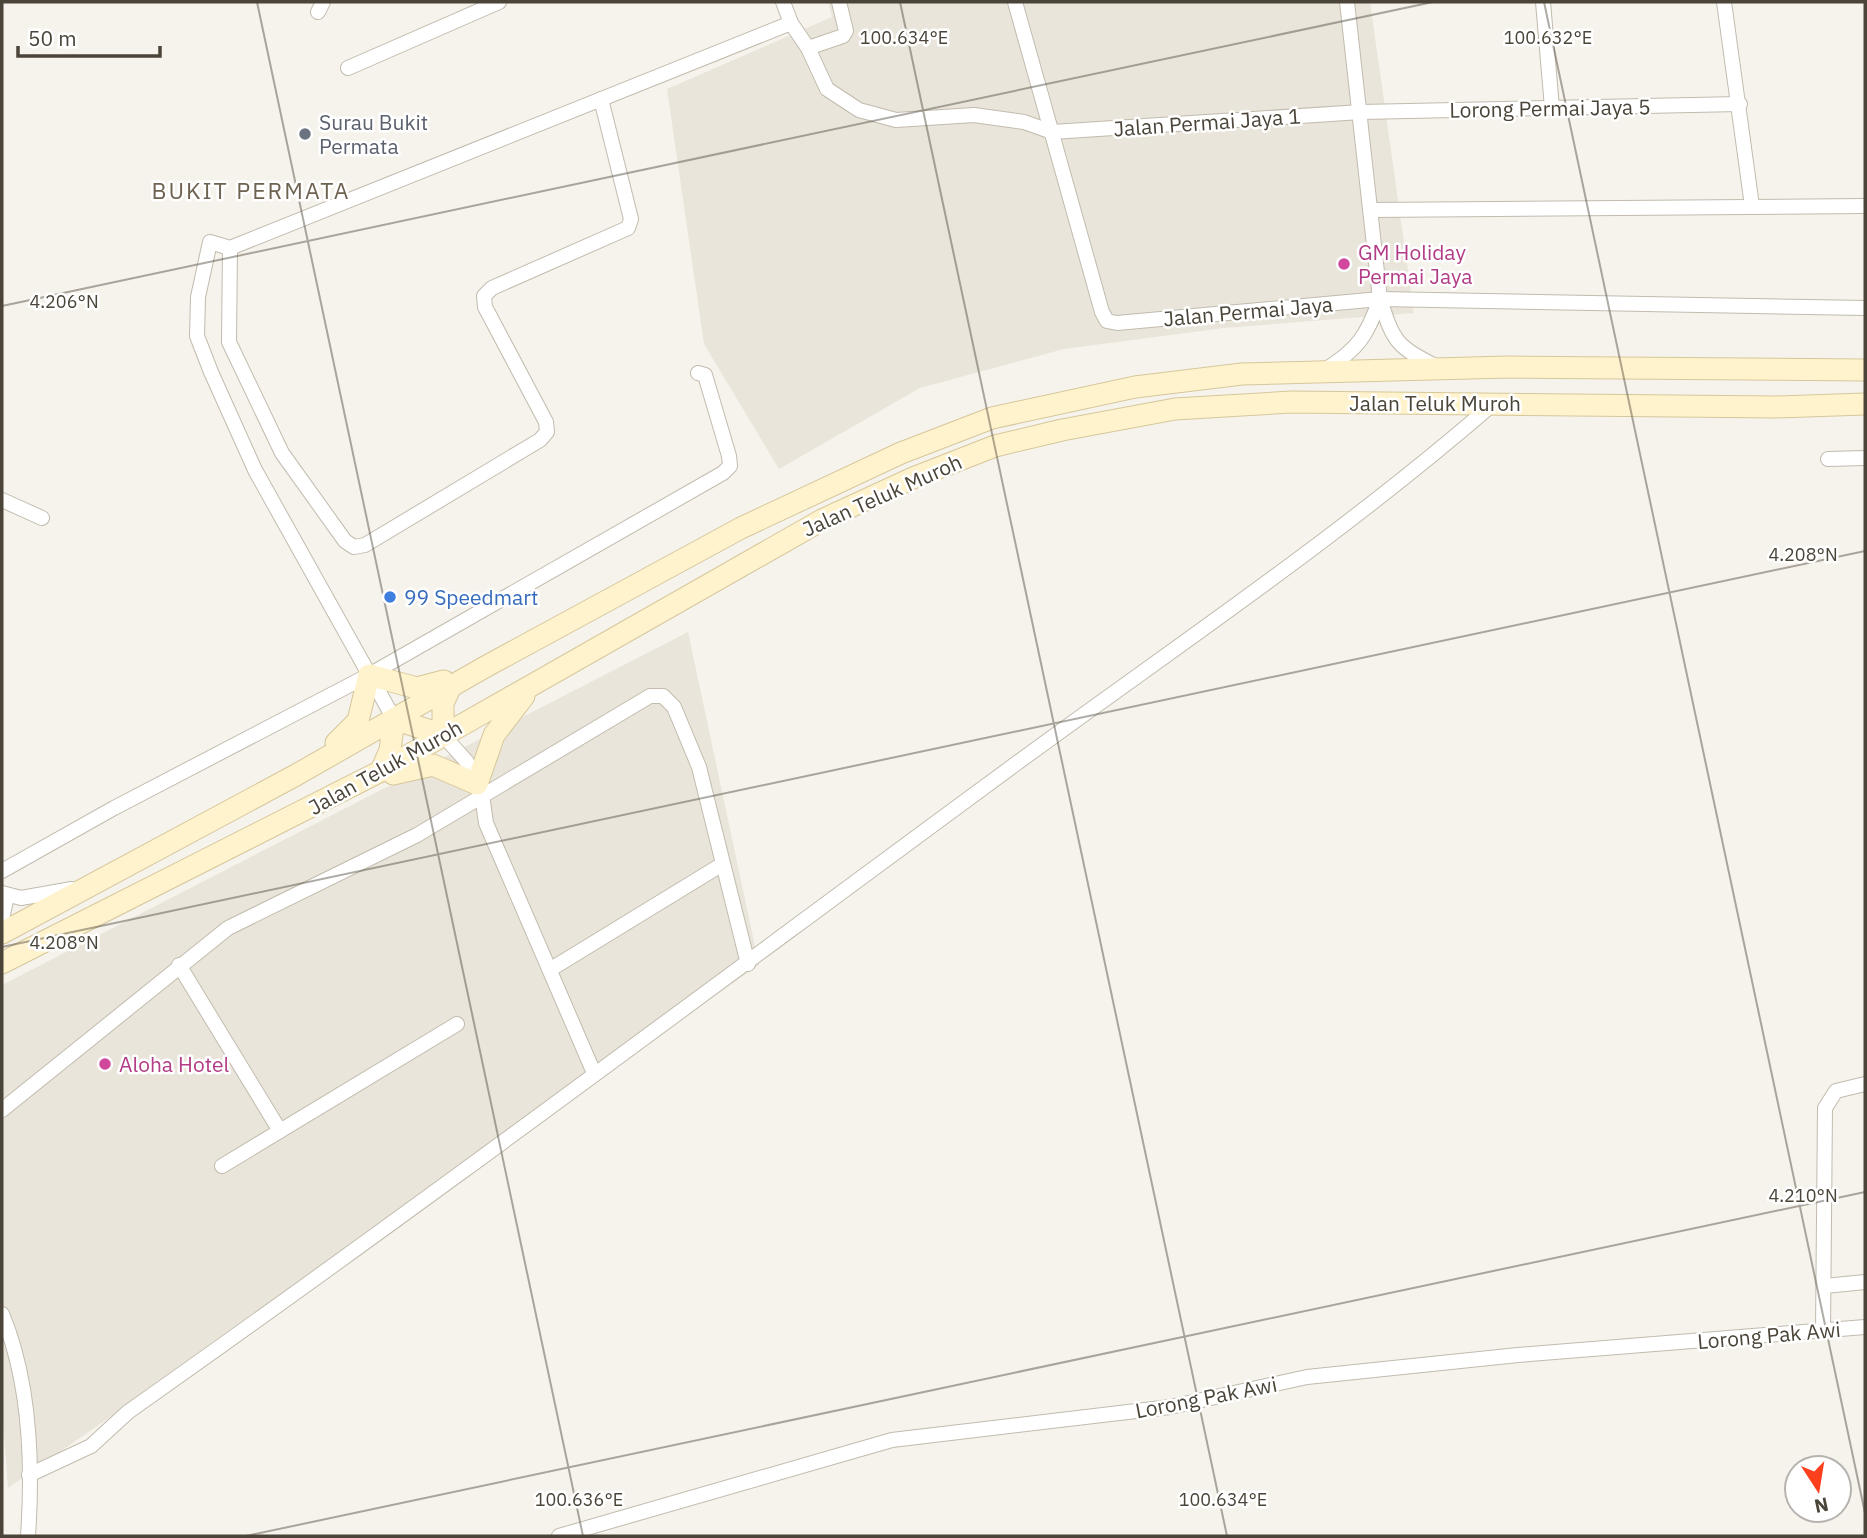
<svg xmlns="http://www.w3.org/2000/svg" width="1867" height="1538" font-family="'IBM Plex Sans',sans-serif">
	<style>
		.residential { fill: #eae5da }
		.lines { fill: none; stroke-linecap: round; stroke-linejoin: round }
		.minor-casing { stroke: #c2bbae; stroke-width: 16 }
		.secondary-casing { stroke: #d6c79b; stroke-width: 23 }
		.minor { stroke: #fff; stroke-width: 14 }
		.secondary { stroke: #fff3cd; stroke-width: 21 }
		.ticks { fill: none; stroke: #4b4439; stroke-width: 2; stroke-opacity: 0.45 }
		.worship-dot { fill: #6b7280; stroke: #fff; stroke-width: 2.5 }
		.hotel-dot { fill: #d1479c; stroke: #fff; stroke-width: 2.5 }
		.shop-dot { fill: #3f7fe0; stroke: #fff; stroke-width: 2.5 }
		.labels { text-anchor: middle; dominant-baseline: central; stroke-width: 5; stroke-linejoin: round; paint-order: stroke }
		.street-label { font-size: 21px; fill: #4b4439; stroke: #fff }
		.worship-label { font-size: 21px; fill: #5b616d; stroke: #fff; text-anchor: start }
		.hotel-label { font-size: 21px; fill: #b23c85; stroke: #fff; text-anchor: start }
		.shop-label { font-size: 21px; fill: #366cbe; stroke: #fff; text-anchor: start }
		.neighbourhood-label { font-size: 23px; letter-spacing: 2px; fill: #6e6250; stroke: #fff }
		.ticks-label { font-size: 18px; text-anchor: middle; fill: #4b4439; stroke: #fff; stroke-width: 5; stroke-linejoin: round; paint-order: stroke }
	</style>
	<rect width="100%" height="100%" fill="#f6f3ec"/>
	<!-- residential -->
	<g class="residential">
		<path d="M828,2h542l44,311 -190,15 -160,21 -144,39 -141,81 -75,-125 -37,-255 165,-72z"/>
		<path d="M688,632l71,333 -751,523 -6,-83v-420z"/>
	</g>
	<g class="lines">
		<defs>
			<g id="minor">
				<path d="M783,2l8,21 17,25"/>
				<path d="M839,2l7,29 -3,5 -35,12 19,41 32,21 37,10 78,-5 50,7 28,10 309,-20 379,-8"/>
				<path d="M1015,2l87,310 5,9 10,2 263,-24 485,9"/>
				<path d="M1347,2l33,297c14,45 17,47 57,68"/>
				<path d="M1543,2l9,106"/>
				<path d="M1724,2l28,204"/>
				<path d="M318,12l5,-10"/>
				<path d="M348,68l151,-66"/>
				<path d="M1372,210l493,-4"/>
				<path d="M230,248l-1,94 53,111 63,88 9,6 11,-2 175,-105 7,-8 -1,-10 -61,-115 -1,-11 8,-8 136,-60 3,-9 -30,-120"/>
				<path d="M1325,370c33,-21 42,-34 55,-71"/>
				<path d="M1828,459l37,-1"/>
				<path d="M2,500l40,18"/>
				<path d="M394,719l-139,-249 -44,-98 -14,-36 1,-39 12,-55 20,6 561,-225"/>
				<path d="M443,735l24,27 15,33 4,28 108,250"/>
				<path d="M2,871l112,-63 255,-133 354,-202 7,-7 -1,-10 -24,-81 -7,-2"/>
				<path d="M2,893l19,5 51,-9"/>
				<path d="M2,919l5,-23"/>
				<path d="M179,965l101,166"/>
				<path d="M551,969l170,-104"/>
				<path d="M2,1110l226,-182 189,-93 233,-139h13l11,11 25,60 49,197"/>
				<path d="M222,1166l235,-142"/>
				<path d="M1825,1286l40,-4"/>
				<path d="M2,1314c28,67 31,150 26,222"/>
				<path d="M1823,1331l2,-223 11,-17 29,-7"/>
				<path d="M29,1475l62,-29 37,-34c288,-203 571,-415 855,-624 171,-127 350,-245 511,-385"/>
				<path d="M559,1536l333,-96 278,-33 137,-30 211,-22 347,-28"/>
			</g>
			<g id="secondary">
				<path d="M394,719l49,16"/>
				<path d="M443,735v-32l8,-17"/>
				<path d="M336,743l22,-22 11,-46 48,13 27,-7"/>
				<path d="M381,771l9,-21 4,-31"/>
				<path d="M393,774l40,-9 44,19 17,-49 30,-39"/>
				<path d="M2,933l294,-158 189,-108 256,-139 160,-75 91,-35 143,-31 107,-13 266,-7 357,3"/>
				<path d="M2,963l379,-192 441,-251 91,-42 82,-32 67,-16 113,-21 116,-7 484,5 90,-3"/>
			</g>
		</defs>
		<!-- minor casing -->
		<use href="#minor" class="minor-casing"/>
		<!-- secondary casing -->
		<use href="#secondary" class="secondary-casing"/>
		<!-- minor -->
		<use href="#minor" class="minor"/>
		<!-- secondary -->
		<use href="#secondary" class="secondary"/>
	</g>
	<!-- ticks -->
	<path class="ticks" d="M257,2l326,1534M900,2l327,1534M1544,2l321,1511M2,306l1431,-304M2,947l1863,-396M246,1536l1619,-344"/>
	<!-- markers -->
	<circle class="worship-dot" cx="305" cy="134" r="7"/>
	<g class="hotel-dot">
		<circle cx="1344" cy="264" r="7"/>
		<circle cx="105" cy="1064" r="7"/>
	</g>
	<circle class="shop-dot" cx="390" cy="597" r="7"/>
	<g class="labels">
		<!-- street labels -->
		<g class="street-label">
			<text transform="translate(1550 108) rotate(-1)">Lorong Permai Jaya 5</text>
			<text transform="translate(1207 122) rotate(-4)">Jalan Permai Jaya 1</text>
			<text transform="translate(1248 311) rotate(-5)">Jalan Permai Jaya</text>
			<text x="1435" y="403">Jalan Teluk Muroh</text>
			<text transform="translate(882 495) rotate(-24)">Jalan Teluk Muroh</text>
			<text transform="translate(385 767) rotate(-29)">Jalan Teluk Muroh</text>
			<text transform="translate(1769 1335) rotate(-5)">Lorong Pak Awi</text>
			<text transform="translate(1206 1397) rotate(-11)">Lorong Pak Awi</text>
		</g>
		<!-- worship labels -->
		<g class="worship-label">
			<text x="319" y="122">Surau Bukit<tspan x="319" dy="24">Permata</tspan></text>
		</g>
		<!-- hotel labels -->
		<g class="hotel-label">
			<text x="1358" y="252">GM Holiday<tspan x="1358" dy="24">Permai Jaya</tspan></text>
			<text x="119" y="1064">Aloha Hotel</text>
		</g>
		<!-- shop labels -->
		<g class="shop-label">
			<text x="404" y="597">99 Speedmart</text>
		</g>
		<!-- neighbourhood labels -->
		<g class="neighbourhood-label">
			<text x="251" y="190">BUKIT PERMATA</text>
		</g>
	</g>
	<g class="ticks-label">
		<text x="904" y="44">100.634°E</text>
		<text x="1548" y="44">100.632°E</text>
		<text x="64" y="308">4.206°N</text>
		<text x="1803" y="561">4.208°N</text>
		<text x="64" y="949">4.208°N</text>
		<text x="1803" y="1202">4.210°N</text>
		<text x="579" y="1506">100.636°E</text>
		<text x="1223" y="1506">100.634°E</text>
	</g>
	<!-- border -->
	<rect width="1867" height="1538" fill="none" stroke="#4b4439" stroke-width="7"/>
	<!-- north arrow -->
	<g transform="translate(1818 1489) rotate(168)"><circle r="33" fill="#ffffff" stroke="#b7b4b0" stroke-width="2"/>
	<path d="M0-5L12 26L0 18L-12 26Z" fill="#fc3f1d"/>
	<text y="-10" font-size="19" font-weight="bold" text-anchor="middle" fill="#4b4439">N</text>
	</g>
	<!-- scale -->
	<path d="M18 46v10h142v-10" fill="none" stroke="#4b4439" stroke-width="3.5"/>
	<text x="28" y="46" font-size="21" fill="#4b4439" stroke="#ffffff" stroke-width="5" paint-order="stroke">50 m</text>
</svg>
